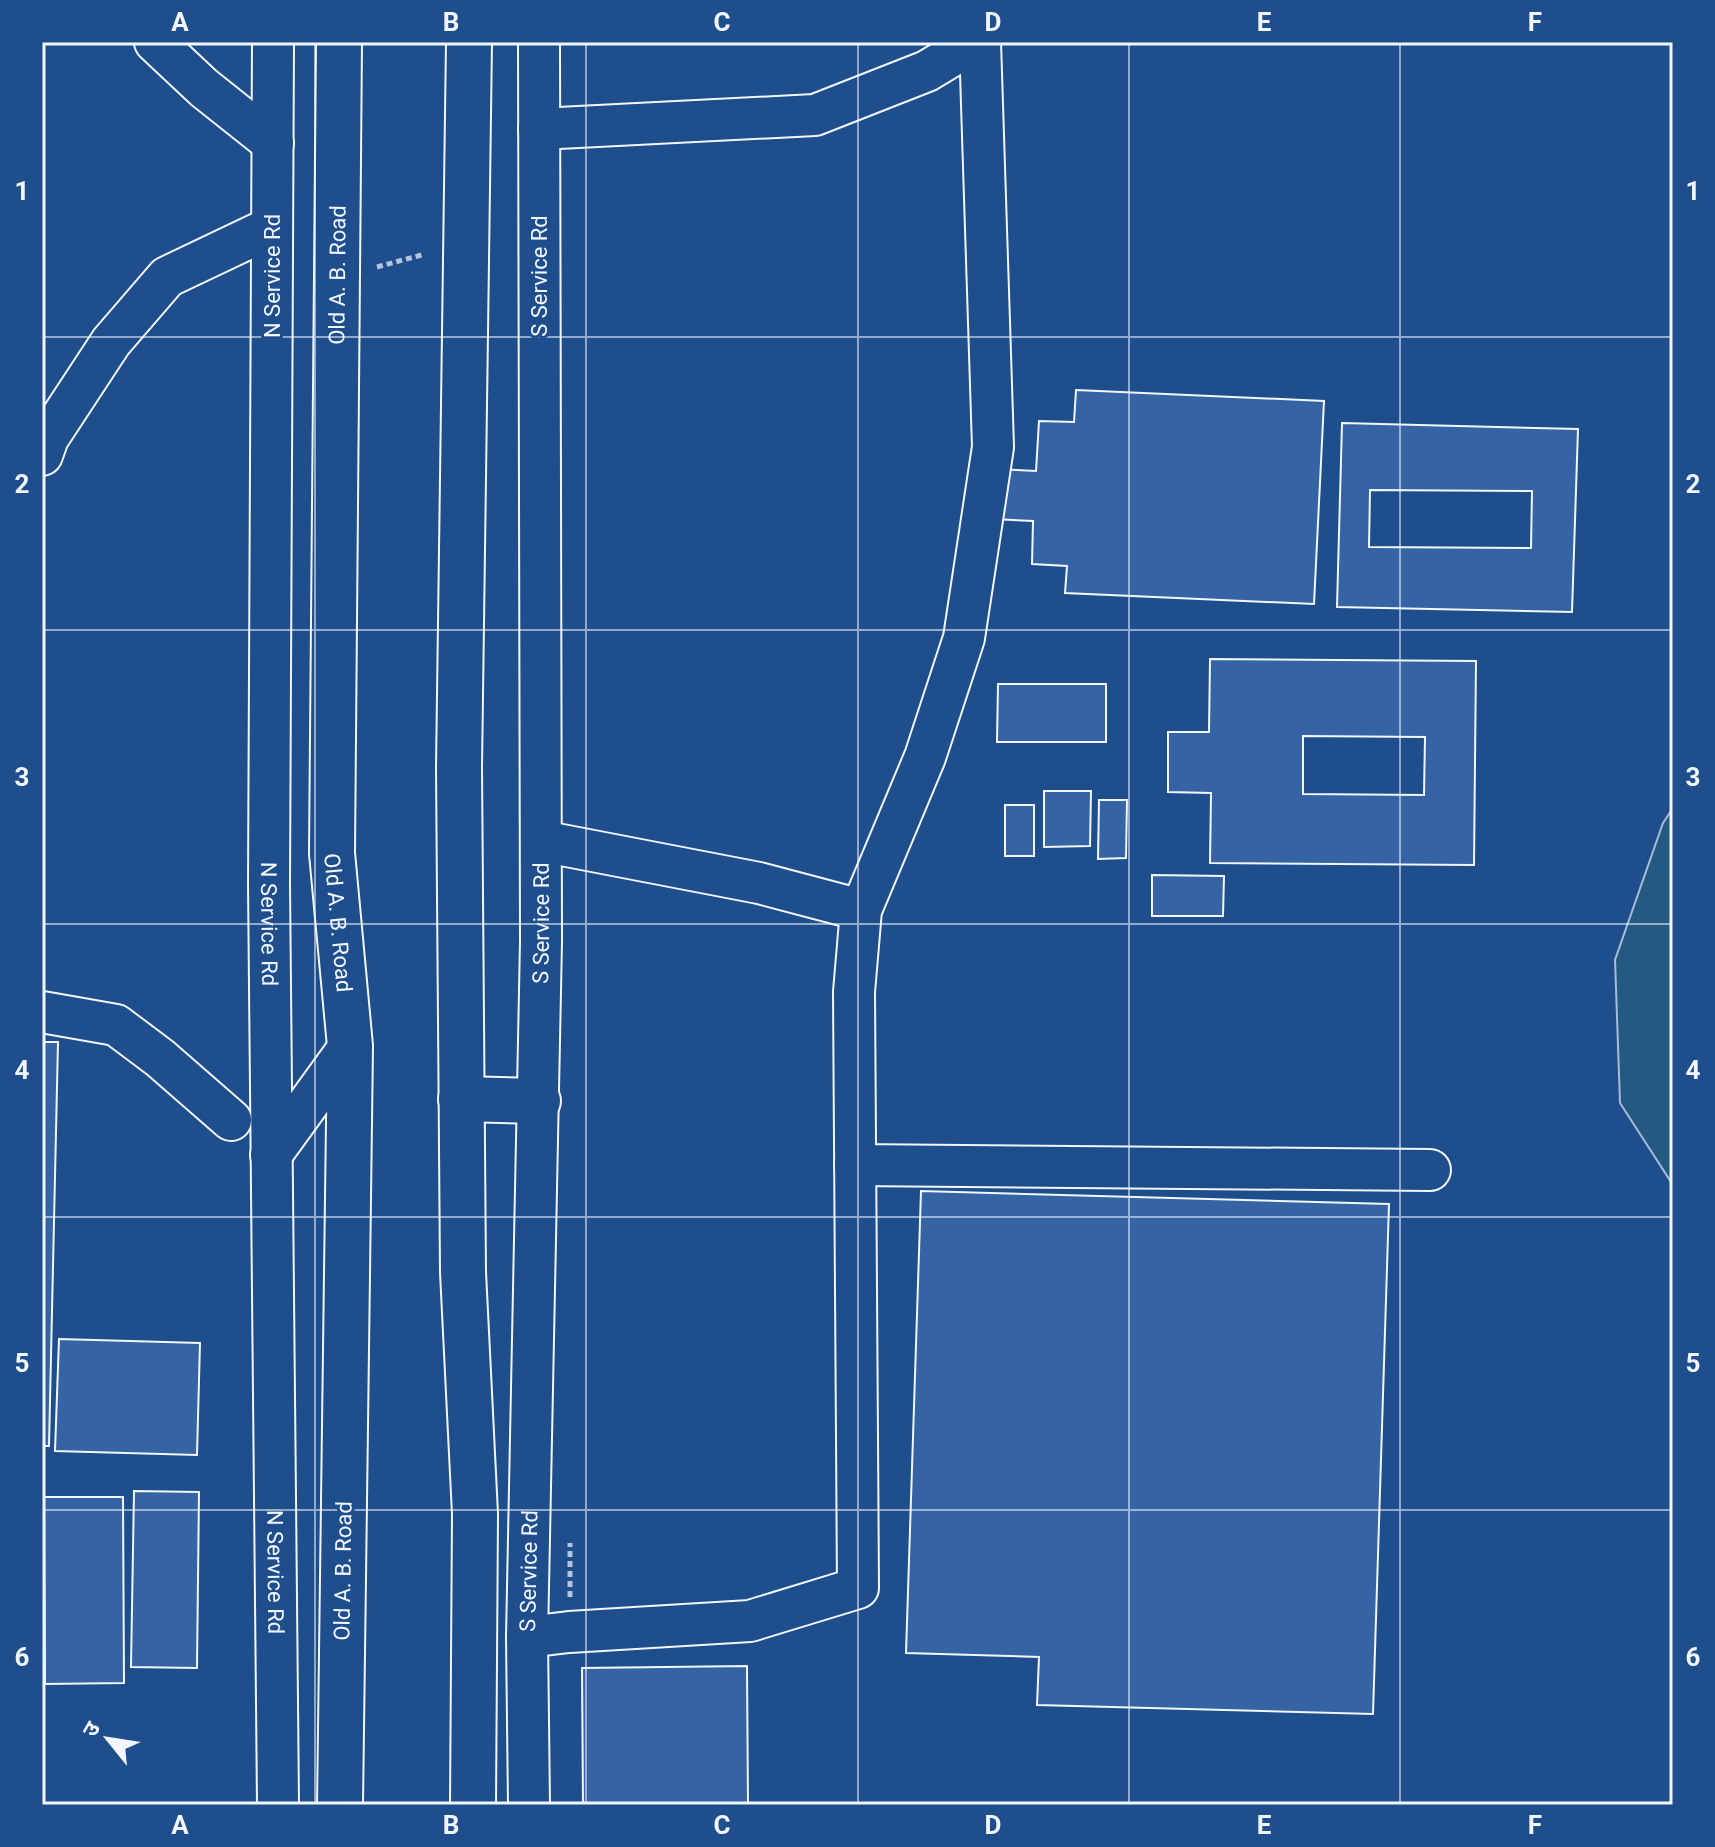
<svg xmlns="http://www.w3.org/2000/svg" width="1715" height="1847" font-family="Roboto,'Noto Sans Devanagari',sans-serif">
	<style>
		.green { fill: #245a82; stroke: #a8bbd7; stroke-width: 2 }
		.building { fill: #3563a3; stroke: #f2f6ff; stroke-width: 2; fill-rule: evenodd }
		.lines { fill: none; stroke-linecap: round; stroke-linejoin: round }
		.minor-casing { stroke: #f2f6ff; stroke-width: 44 }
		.major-casing { stroke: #f2f6ff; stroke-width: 48 }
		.path { stroke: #b3c4dc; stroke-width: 5; stroke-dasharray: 6 4; stroke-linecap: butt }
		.minor { stroke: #1f4e8c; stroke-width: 40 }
		.major { stroke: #1f4e8c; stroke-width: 44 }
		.major-bridge-casing { stroke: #f2f6ff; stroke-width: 48; stroke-linecap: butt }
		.major-bridge { stroke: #1f4e8c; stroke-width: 44 }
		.grid { fill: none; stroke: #f2f6ff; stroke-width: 2; stroke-opacity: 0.55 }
		.labels { text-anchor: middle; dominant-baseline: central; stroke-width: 6; stroke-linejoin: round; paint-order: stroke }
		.street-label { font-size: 22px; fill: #f2f6ff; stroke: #1f4e8c }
		.neatline { fill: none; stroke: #f2f6ff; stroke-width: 3 }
		.grid-label { font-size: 26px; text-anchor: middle; font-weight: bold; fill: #f2f6ff }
	</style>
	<rect width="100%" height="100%" fill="#1f4e8c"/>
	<!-- green -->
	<path class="green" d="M1673,808v377l-53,-82 -5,-143 48,-137z"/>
	<!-- building -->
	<g class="building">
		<path d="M1076,390l248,11 -10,203 -249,-11 2,-27 -35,-2 1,-43 -40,-2 2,-50 41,2 3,-50 35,1z"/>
		<path d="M1342,423l236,6 -6,183 -235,-5zM1370,490l162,1 -1,57 -162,-1z"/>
		<path d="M1210,659l266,2 -2,204 -264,-2 1,-70 -43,-1v-60h41zM1303,736l122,1 -1,58 -121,-1z"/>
		<path d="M998,684h108v58h-109z"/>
		<path d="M1044,791h47l-1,55 -46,1z"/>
		<path d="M1099,800h28l-1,58 -28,1z"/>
		<rect x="1005" y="805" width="29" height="51"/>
		<path d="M1152,875l72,1 -1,40h-71z"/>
		<path d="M42,1042h16l-9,404h-7z"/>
		<path d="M921,1191l468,13 -16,510 -336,-9 2,-48 -133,-4z"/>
		<path d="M59,1339l141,4 -3,112 -142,-4z"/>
		<path d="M134,1491l65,1 -2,176 -66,-1z"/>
		<path d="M44,1497h79l1,186 -79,1z"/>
		<path d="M747,1666l1,139h-165l-1,-137z"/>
	</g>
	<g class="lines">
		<defs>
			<g id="minor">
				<path d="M155,42l49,46 69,55"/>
				<path id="s1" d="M273,42l-4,842 9,921"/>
				<path d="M539,129l276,-14 112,-44 48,-29"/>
				<path d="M42,455l6,-17 63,-96 56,-65 105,-50"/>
				<path d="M541,841l218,42 102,27"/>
				<path d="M42,1012l74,13 44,33 71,62"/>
				<path d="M271,1155l79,-109"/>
				<path d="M855,1165l575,5"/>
				<path d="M527,1637l42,-5 181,-11 108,-33 -4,-596 7,-82 64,-153 39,-119 29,-191 -13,-405"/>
				<path id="s2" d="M529,1805l-2,-168 14,-696 -2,-899"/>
			</g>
			<g id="major">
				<path d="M459,768l4,504 12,242 -2,291"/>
				<path id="s3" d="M332,853l18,193 -10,759"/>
				<path d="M461,1099l77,2"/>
			</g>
		</defs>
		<!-- minor casing -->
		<use href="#minor" class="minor-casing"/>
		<!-- major casing -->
		<use href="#major" class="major-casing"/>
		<!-- path -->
		<g class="path">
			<path d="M377,267l48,-13"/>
			<path d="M570,1597v-54"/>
		</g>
		<!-- minor -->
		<use href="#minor" class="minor"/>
		<!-- major -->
		<use href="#major" class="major"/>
		<defs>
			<g id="major-bridge">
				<path d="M459,768l10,-726"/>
				<path id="s4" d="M332,853l7,-811"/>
			</g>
		</defs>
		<!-- major-bridge casing -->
		<use href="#major-bridge" class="major-bridge-casing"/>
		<!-- major-bridge -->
		<use href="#major-bridge" class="major-bridge"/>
	</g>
	<!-- grid -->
	<path class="grid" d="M315,42v1763M586,42v1763M858,42v1763M1129,42v1763M1400,42v1763M42,337h1631M42,630h1631M42,924h1631M42,1217h1631M42,1510h1631"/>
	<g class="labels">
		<!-- street labels -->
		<g class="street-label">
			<text transform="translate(272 276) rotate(-90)">N Service Rd</text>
			<text stroke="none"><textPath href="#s4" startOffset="578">Old A. B. Road</textPath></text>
			<text transform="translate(539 276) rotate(-90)">S Service Rd</text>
			<text stroke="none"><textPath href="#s1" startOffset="882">N Service Rd</textPath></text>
			<text stroke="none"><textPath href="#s3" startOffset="70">Old A. B. Road</textPath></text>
			<text stroke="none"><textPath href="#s2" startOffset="882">S Service Rd</textPath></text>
			<text stroke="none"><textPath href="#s1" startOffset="1530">N Service Rd</textPath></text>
			<text transform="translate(343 1571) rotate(-89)">Old A. B. Road</text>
			<text stroke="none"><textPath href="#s2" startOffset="234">S Service Rd</textPath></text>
		</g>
	</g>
	<!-- border -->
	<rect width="1715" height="1847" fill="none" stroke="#1f4e8c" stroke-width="88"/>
	<!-- north arrow -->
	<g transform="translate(108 1739) rotate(300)" stroke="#1f4e8c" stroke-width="6" paint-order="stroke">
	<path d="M0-6L14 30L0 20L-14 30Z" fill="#f2f6ff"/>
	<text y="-12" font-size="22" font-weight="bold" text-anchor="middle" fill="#f2f6ff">उ</text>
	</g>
	<rect x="44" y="44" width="1627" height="1759" class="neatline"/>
	<g class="grid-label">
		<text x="180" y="31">A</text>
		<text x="451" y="31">B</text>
		<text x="722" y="31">C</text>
		<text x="993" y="31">D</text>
		<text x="1264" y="31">E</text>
		<text x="1535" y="31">F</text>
		<text x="22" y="200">1</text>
		<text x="1693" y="200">1</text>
		<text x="22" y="493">2</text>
		<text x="1693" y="493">2</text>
		<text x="22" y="786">3</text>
		<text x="1693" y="786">3</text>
		<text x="22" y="1079">4</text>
		<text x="1693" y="1079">4</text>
		<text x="22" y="1372">5</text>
		<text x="1693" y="1372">5</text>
		<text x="22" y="1666">6</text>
		<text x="1693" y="1666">6</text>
		<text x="180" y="1834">A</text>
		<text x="451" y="1834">B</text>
		<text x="722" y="1834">C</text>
		<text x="993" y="1834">D</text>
		<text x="1264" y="1834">E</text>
		<text x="1535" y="1834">F</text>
	</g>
</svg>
